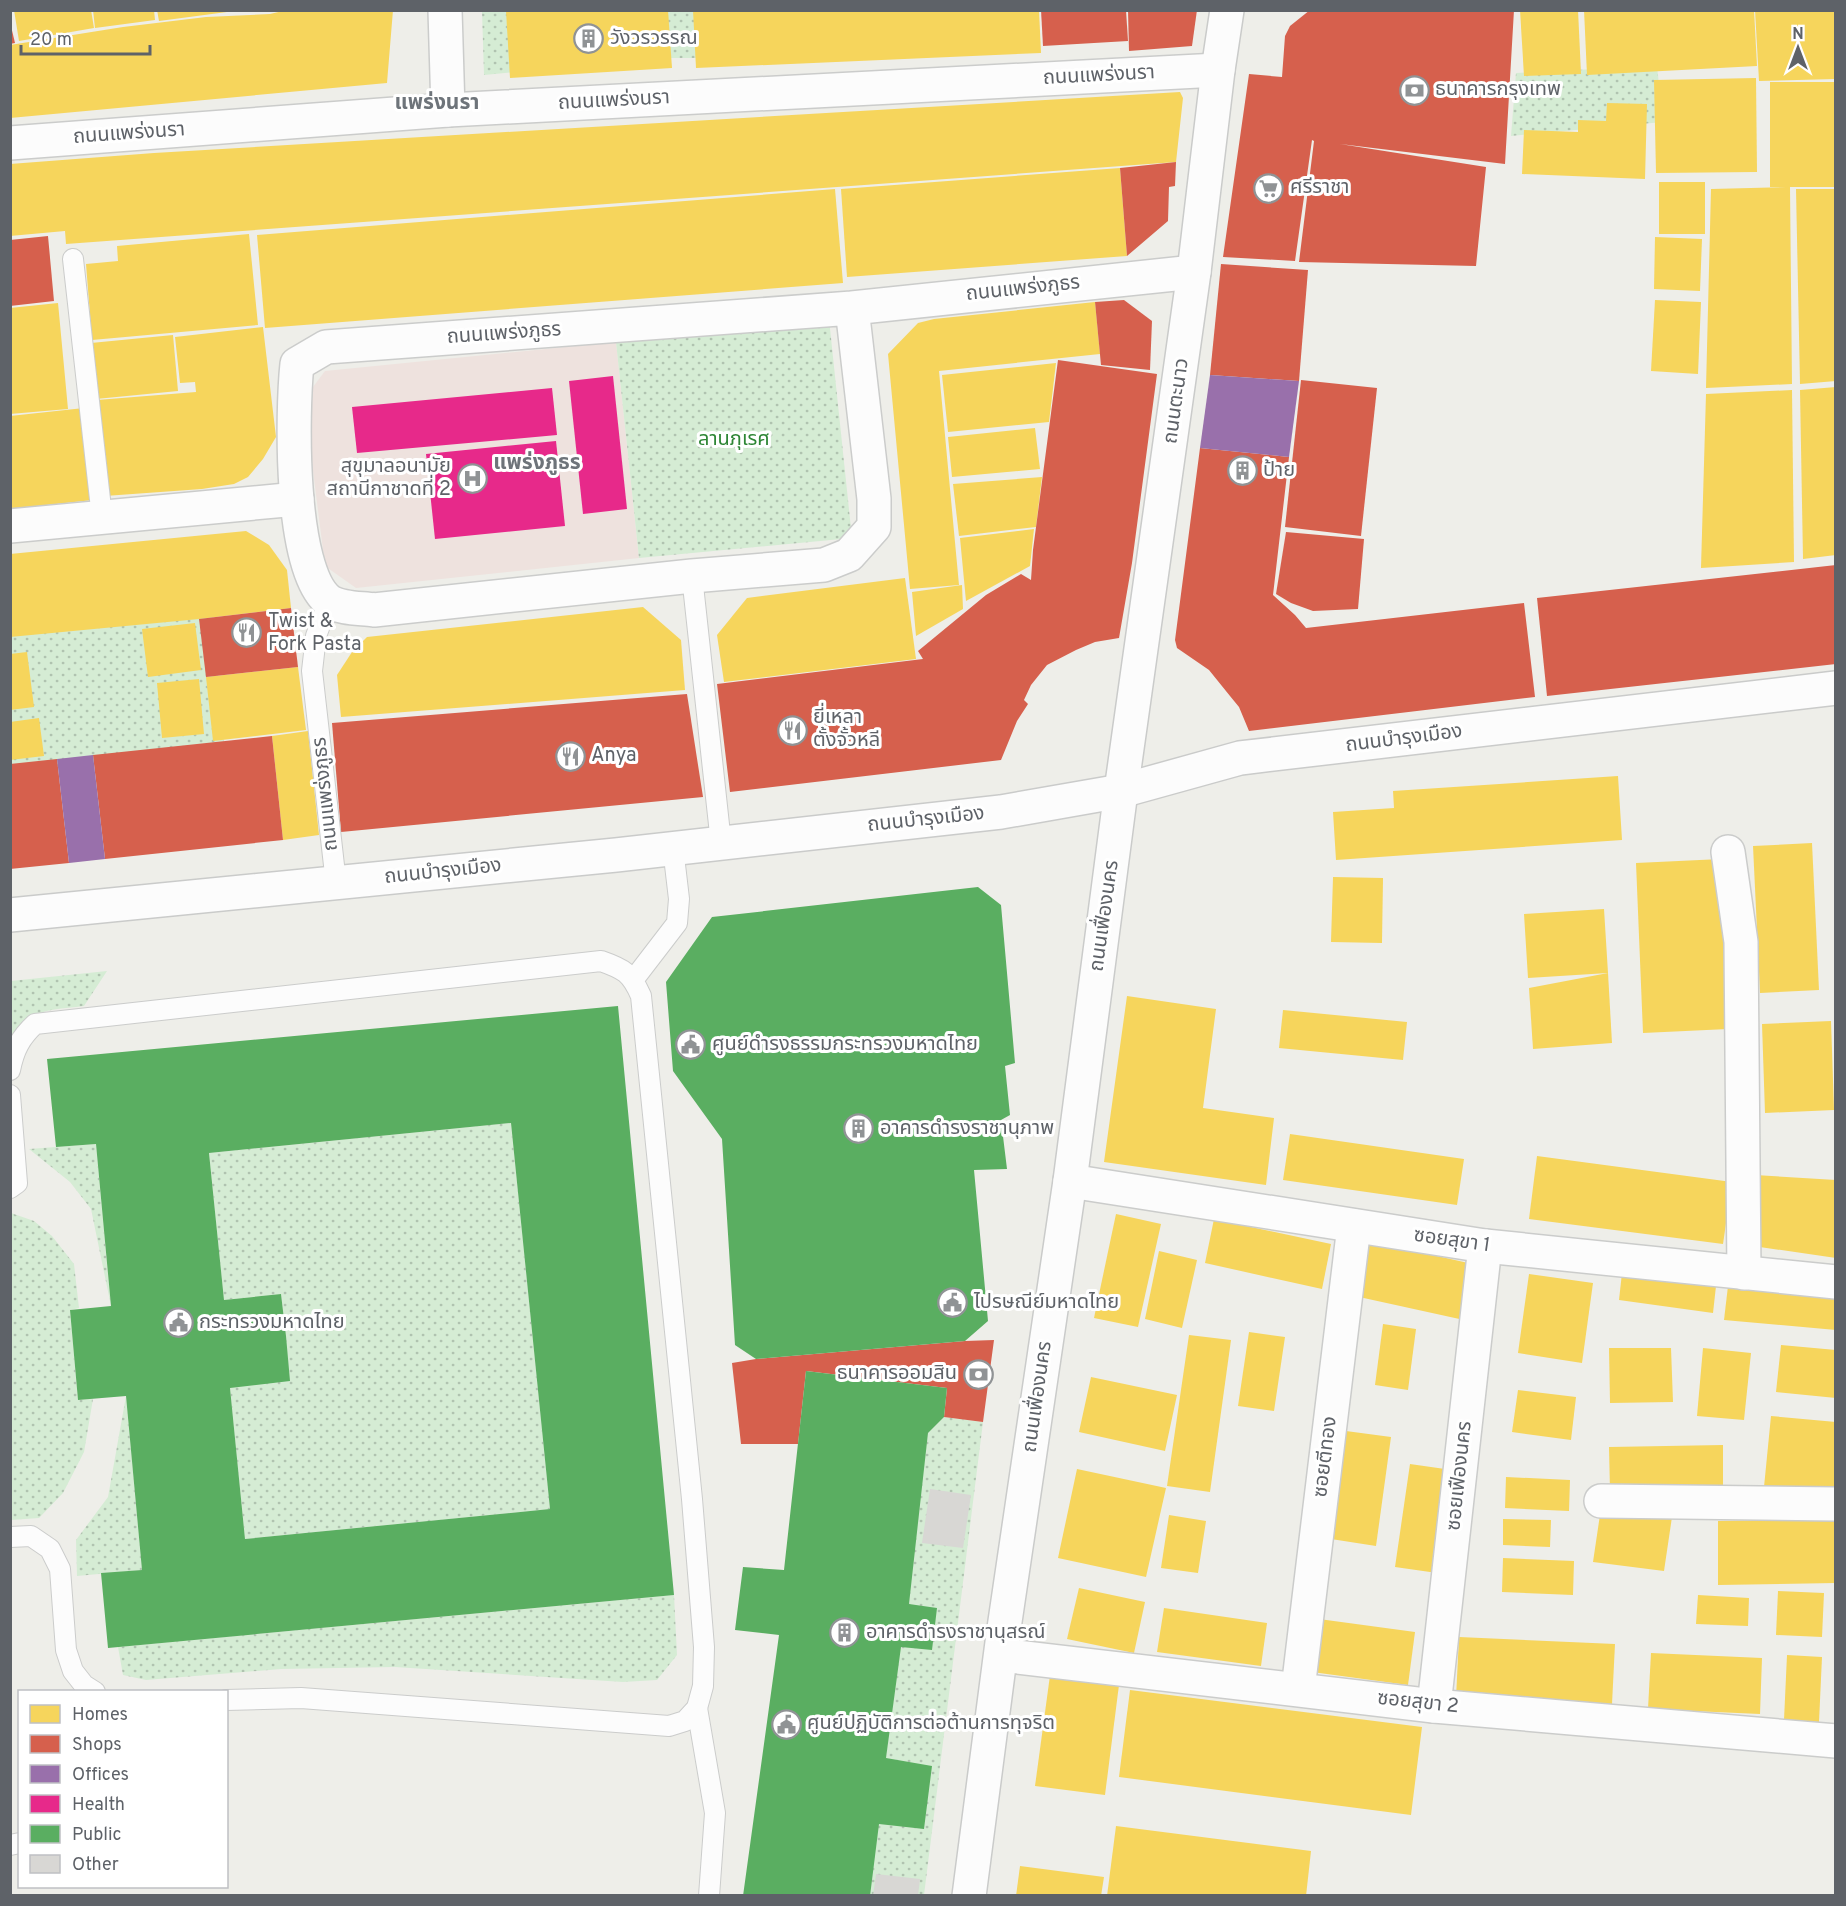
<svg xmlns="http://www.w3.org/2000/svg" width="1846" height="1906" font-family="Overpass,'Noto Sans Thai',sans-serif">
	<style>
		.medical { fill: #eee2de }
		.grass { fill: url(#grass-dots) }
		.homes { fill: #f6d55c }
		.shops { fill: #d6604d }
		.offices { fill: #9970ab }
		.health { fill: #e7298a }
		.public { fill: #5aae61; fill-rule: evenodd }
		.building { fill: #d8d7d4 }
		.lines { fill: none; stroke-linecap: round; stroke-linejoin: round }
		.lane-casing { stroke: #cbcccb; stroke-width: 22 }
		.street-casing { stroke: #cbcccb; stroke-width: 36 }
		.secondary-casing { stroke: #cacbca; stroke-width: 36 }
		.lane { stroke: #fcfcfc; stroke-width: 20 }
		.street { stroke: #fcfcfc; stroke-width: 33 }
		.secondary { stroke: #fcfcfc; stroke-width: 33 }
		.labels { text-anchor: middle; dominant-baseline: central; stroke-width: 6; stroke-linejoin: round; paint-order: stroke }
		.poi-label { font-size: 20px; fill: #5e6268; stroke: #fff; text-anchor: start }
		.street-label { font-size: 20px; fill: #5e6268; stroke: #fff }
		.park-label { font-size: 20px; fill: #2e8635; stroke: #fff }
		.neighbourhood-label { font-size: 21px; font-weight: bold; fill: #6e747a; stroke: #fff }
	</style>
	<defs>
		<pattern id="grass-dots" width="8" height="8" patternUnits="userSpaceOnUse" patternTransform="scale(1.5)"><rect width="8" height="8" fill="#d5ecd4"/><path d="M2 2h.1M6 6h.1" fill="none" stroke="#b0c3b0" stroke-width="1.8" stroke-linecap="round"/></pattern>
	</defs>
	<rect width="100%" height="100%" fill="#eeeee9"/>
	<!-- medical -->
	<path class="medical" d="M616,342l23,216 -283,30 -31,-22 -21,-167 21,-28z"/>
	<!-- grass -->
	<g class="grass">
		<path d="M482,11h221l2,47h-48l-173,17z"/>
		<path d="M1657,66l6,56 -152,14 5,-63z"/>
		<path d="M829,319l23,219 -213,20 -23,-216z"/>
		<path d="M212,608l13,145 -214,19v-145z"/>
		<path d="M107,971l-23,35c-31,4 -53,2 -73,30v-55z"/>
		<path d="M511,1123l39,386 -305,30 -15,-151 56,-52 -5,-42 -57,6 -15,-147z"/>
		<path d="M96,1144l15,162 -20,-97 -21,-27 -41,-33z"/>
		<path d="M11,1213l23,8 18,15 22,28 5,44 -9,2 8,90 15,-1 -9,53 -21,41 -24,25 -28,2z"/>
		<path d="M126,1396l16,174 -65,6 -1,-36 32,-43z"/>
		<path d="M944,1417l39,5 -59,473 -56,1 60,-463z"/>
		<path d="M674,1595l3,60 -20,25 -34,2 -228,-15 -114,2 -135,11 -23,-5 -5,-28z"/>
	</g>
	<!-- homes -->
	<g class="homes">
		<path d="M14,10h77l3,18 -75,13z"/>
		<path d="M93,10h61l1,10 -60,8z"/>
		<path d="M157,10h70v2l-68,9z"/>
		<path d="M287,10h106l-6,73 -377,35v-73l113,-18 83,-10 64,-3z"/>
		<path d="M668,10l4,58 -162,10 -4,-67z"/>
		<path d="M693,10h346l2,43 -345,15z"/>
		<path d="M1520,10h58l3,64 -57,2z"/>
		<path d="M1584,10h170l3,56 -170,9z"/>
		<path d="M1755,10h81v69l-77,2z"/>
		<path d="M1756,78l1,94 -101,1 -2,-93z"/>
		<path d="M1770,82h66v105h-46l2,197 -86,4 5,-199 75,-2h-16z"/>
		<path d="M1180,92l3,6 -7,64 -1110,82 -1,-13 -55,5v-72l144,-11z"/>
		<path d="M1607,103l40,1 -2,75 -123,-5 2,-44 54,2v-12l28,1z"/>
		<path d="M1120,168l7,88 -280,21 -6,-88z"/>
		<rect x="1659" y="182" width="46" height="52"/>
		<path d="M835,189l8,94 -578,45 -8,-93z"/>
		<path d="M1796,189h40v192l-36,3z"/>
		<path d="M249,234l9,91 -166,15 -6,-76 32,-3 -1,-15z"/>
		<path d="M1655,237l47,2 -2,52 -46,-2z"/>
		<path d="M1655,300l46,2 -3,72 -47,-3z"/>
		<path d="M1095,302l5,52 -161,17 20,214 -49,4 -22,-235 30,-31 16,-4z"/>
		<path d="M58,303l10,106 -58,5v-106z"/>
		<path d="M263,327l13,110 -13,22 -15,18 -14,7 -32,5 -97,7 -8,-96 99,-8 -1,-10 -15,1 -5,-46z"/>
		<path d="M173,335l5,56 -82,8 -5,-56z"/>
		<path d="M1056,363l-7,59 -101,10 -6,-57z"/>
		<path d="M1836,387v168l-33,4 -3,-169z"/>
		<path d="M1792,390l2,172 -93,6 5,-174z"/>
		<path d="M84,408l9,92 -83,9v-93z"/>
		<path d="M1035,428l5,41 -88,8 -4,-40z"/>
		<path d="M1042,477l-6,50 -77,9 -6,-52z"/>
		<path d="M1034,529l-4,37 -64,35 -6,-63z"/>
		<path d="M246,531l23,14 18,25 4,38 -92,11 -189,18v-83z"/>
		<path d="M905,578l11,81 -192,23 -7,-47 30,-37z"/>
		<path d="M962,585l1,24 -47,27 -4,-44z"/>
		<path d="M643,607l38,33 4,50 -344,27 -4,-42 15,-23 15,-15z"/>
		<path d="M195,623l6,47 -53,7 -6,-48z"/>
		<path d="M27,652l7,55 -24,3v-56z"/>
		<path d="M298,667l8,63 -93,11 -7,-64z"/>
		<path d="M199,679l5,55 -42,4 -5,-55z"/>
		<path d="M39,718l5,38 -34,4v-38z"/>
		<path d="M308,731l11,104 -36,5 -11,-104z"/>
		<path d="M1618,776l4,64 -286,20 -3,-48 61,-4 -1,-17z"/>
		<path d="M1812,843l7,147 -59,3 -7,-147z"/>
		<path d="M1721,859l7,170 -85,4 -7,-170z"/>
		<path d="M1333,877l50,1 -1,65 -51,-1z"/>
		<path d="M1604,909l4,64 -80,5 -4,-64z"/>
		<path d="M1608,973l4,70 -79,6 -4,-61z"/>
		<path d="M1127,996l89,13 -13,99 71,10 -8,67 -162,-23z"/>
		<path d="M1283,1010l124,12 -4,38 -124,-12z"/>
		<path d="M1831,1021l3,89 -69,3 -3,-89z"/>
		<path d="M1290,1134l174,25 -7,46 -174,-25z"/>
		<path d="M1537,1156l195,26 -9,62 -194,-25z"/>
		<path d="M1755,1175l81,5v78l-83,-12z"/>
		<path d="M1116,1214l45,10 -23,103 -44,-9z"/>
		<path d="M1214,1219l117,25 -9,45 -117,-26z"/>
		<path d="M1362,1239l115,26 -13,55 -114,-25z"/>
		<path d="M1159,1251l38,9 -15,68 -37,-9z"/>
		<path d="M1622,1273l94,13 -3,27 -94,-13z"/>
		<path d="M1529,1274l64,9 -11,80 -64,-10z"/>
		<path d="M1728,1286l108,10v34l-112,-10z"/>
		<path d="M1383,1324l33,5 -8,61 -33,-5z"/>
		<path d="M1249,1332l36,5 -11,74 -36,-5z"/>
		<path d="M1189,1335l42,5 -21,152 -43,-6z"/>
		<path d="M1781,1345l55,5v48l-60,-6z"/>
		<path d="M1609,1348h62l2,54 -63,1z"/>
		<path d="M1703,1348l48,5 -7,67 -47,-4z"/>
		<path d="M1091,1377l86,18 -12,56 -86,-19z"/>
		<path d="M1518,1390l58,7 -5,43 -59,-8z"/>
		<path d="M1771,1416l65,6v71l-72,-6z"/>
		<path d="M1346,1431l45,6 -15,109 -45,-7z"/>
		<path d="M1723,1445v44l-113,2 -1,-44z"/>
		<path d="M1410,1464l42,6 -15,103 -42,-6z"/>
		<path d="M1077,1469l89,19 -20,89 -88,-19z"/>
		<path d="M1506,1477l64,3 -1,31 -64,-3z"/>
		<path d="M1601,1508l71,9 -8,54 -71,-9z"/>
		<path d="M1169,1515l37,6 -8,52 -37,-5z"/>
		<path d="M1503,1519l48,1 -1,27 -47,-2z"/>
		<path d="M1836,1519v64l-118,2v-64z"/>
		<path d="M1503,1558l71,3 -1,34 -71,-3z"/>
		<path d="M1079,1588l66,14 -11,51 -67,-14z"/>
		<path d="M1778,1591l46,2 -2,44 -46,-2z"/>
		<path d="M1698,1595l51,3 -1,28 -52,-2z"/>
		<path d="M1164,1608l103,15 -6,43 -104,-14z"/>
		<path d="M1319,1619l96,13 -7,53 -96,-13z"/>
		<path d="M1459,1637l156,7 -3,60 -156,-6z"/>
		<path d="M1651,1653l111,5 -2,56 -112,-5z"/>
		<path d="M1787,1655l35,2 -3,65 -35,-2z"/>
		<path d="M1051,1668l69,9 -15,118 -70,-9z"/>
		<path d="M1130,1690l292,37 -11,88 -292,-38z"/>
		<path d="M1116,1826l195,25 -5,45h-199z"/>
		<path d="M1020,1866l84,11 -3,19h-85z"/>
	</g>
	<!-- shops -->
	<g class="shops">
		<path d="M1041,10h85l2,31 -85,5z"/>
		<path d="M1128,10h69l-5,36 -63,5z"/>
		<path d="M1310,10h204l-9,154 -165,-20 146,23 -10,99 -177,-4 15,-121 -2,-1 -17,121 -72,-4 26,-183 33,3 3,-41 5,-10z"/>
		<path d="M10,22l5,21 -5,1z"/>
		<path d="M1176,162l-1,24 -6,1 -1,34 -41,35 -7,-88z"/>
		<path d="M48,236l6,65 -44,5v-66z"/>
		<path d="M1221,264l87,6 -9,111 -89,-6z"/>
		<path d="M1124,300l28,21 -2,49 -49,-5 -6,-63z"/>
		<path d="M1058,360l99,14 -25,189 -13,75 -24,4 -19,8 -29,15 -16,20 -7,15 4,4 -11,17 -16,39 -271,32 -13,-108 206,-25 -5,-8 68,-56 35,-21 10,6 2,-30z"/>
		<path d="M1301,380l76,8 -16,148 -76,-9z"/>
		<path d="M1200,448l89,9 -16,138 22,20 11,13 218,-25 11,94 -286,34 -10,-24 -9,-11 -21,-26 -32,-22 -2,-8z"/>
		<path d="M1286,532l78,7 -6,70 -45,2 -22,-8 -15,-9z"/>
		<path d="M1836,565v99l-289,32 -10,-98z"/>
		<path d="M291,608l7,59 -92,10 -7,-58z"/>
		<path d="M687,694l16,103 -362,35 -9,-109z"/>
		<path d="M272,736l11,104 -178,19 -12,-104z"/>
		<path d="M57,759l12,104 -59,6v-105z"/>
		<path d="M994,1340l-11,82 -39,-5 3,-29 -141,-17 -8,73h-57l-9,-81 24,-4 209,-18z"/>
	</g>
	<!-- offices -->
	<g class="offices">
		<path d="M1210,375l89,6 -10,76 -89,-9z"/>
		<path d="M93,755l12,104 -36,4 -12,-104z"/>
	</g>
	<!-- health -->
	<g class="health">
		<path d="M613,376l14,133 -44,5 -14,-133z"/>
		<path d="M552,388l5,47 -200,18 -5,-46z"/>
		<path d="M556,441l9,85 -130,13 -9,-85z"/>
	</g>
	<!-- public -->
	<g class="public">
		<path d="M978,887l23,18 14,158 -10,3 5,49 -9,5 6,49 -33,1 14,151 -23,20 -209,18 -21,-14 -13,-206 -49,-68 -7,-89 46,-65z"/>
		<path d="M618,1006l56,589 -566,53 -7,-75 41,-3 -16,-174 -48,4 -8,-90 41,-4 -15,-162 -40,3 -9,-88zM511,1123l39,386 -305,30 -15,-151 60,-7 -4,-45 -5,-42 -57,6 -15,-147z"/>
		<path d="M806,1371l141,17 -3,29 -16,16 -19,171 28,4 -5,42 -31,-3 -15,111 46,8 -8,63 -45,-5 -9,72h-127l36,-261 -44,-5 8,-63 41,3z"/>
	</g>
	<!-- building -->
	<g class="building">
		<path d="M930,1489l41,6 -8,53 -41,-5z"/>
		<path d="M876,1874l44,5 -2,17h-45z"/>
	</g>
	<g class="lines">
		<defs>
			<g id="lane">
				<path d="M73,259l29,258"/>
				<path d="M692,576l29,267"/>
				<path d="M329,601l-13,35 -4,35 24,212"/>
				<path d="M634,979l43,-56 2,-24 -6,-51"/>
				<path d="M10,1070c4,-20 10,-32 25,-46l566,-63c23,8 30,12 40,35l51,503 12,148 -1,39 -6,22 -12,13 -16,5 -368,-28 -75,2"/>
				<path d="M10,1095l7,88 -7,5"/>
				<path d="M10,1537l21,-1 19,13 10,20 6,81 7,21 11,14 11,7"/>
				<path d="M697,1708l18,105 -6,83"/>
				<path d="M10,1845l10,-2"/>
			</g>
			<g id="street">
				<path d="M445,10l3,100"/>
				<path d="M10,143l438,-33 770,-40"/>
				<path d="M852,308l22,191v28l-25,28 -25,10 -132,11 -318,34c-13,-2 -33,-1 -45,-9 -40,-30 -37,-189 -32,-237l29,-17 526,-39 342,-36"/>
				<path d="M10,526l287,-27"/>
				<path d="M1728,852l13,90 3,331"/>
				<path d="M1070,1181l415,65 351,36"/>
				<path d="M1601,1501l235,3"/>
				<path d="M1001,1655l433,51 402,35"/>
				<path d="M1298,1689l56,-463"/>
				<path d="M1434,1706l51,-460"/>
			</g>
			<g id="secondary">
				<path d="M10,915l606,-60 385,-43 120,-21 119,-33 596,-70"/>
				<path d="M969,1896l34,-261 67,-454 51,-390 73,-519 24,-202 9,-60"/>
			</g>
		</defs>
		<!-- lane casing -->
		<use href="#lane" class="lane-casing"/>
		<!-- street casing -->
		<use href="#street" class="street-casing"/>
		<!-- secondary casing -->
		<use href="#secondary" class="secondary-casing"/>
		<!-- lane -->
		<use href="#lane" class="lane"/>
		<!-- street -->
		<use href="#street" class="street"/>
		<!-- secondary -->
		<use href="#secondary" class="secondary"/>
	</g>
	<!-- icons -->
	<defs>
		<symbol id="building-ring" viewBox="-11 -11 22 22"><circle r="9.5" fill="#fff" stroke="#909395" stroke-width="1.5"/><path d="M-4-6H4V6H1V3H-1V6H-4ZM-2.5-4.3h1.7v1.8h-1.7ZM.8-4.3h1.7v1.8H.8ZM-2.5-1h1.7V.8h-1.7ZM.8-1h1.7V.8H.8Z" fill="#909395"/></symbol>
		<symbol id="bank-ring" viewBox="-11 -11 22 22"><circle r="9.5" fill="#fff" stroke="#909395" stroke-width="1.5"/><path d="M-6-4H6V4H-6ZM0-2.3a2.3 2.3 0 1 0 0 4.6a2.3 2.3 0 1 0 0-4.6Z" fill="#909395"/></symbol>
		<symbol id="supermarket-ring" viewBox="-11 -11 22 22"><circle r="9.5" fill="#fff" stroke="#909395" stroke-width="1.5"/><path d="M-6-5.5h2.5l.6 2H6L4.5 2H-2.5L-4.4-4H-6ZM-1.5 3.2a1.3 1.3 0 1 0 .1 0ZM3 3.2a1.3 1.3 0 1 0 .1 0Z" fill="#909395"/></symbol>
		<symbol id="hospital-ring" viewBox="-11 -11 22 22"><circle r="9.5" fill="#fff" stroke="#909395" stroke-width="1.5"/><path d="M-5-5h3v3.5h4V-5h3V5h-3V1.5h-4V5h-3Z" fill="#909395"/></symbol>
		<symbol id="restaurant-ring" viewBox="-11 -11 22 22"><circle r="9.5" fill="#fff" stroke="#909395" stroke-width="1.5"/><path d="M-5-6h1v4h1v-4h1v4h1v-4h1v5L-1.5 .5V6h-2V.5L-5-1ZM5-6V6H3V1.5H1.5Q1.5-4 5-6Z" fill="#909395"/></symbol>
		<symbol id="civic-ring" viewBox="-11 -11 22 22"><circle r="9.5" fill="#fff" stroke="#909395" stroke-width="1.5"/><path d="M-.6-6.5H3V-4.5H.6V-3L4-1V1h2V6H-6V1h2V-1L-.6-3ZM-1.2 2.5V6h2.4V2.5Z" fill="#909395"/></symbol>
	</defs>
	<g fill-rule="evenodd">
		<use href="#building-ring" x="572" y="22" width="33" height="33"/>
		<use href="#bank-ring" x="1398" y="74" width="33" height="33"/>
		<use href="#supermarket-ring" x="1252" y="172" width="33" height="33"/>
		<use href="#building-ring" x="1226" y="454" width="33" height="33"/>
		<use href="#hospital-ring" x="456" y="462" width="33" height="33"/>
		<use href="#restaurant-ring" x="230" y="616" width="33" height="33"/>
		<use href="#restaurant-ring" x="776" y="714" width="33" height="33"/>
		<use href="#restaurant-ring" x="554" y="740" width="33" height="33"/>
		<use href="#civic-ring" x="674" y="1028" width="33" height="33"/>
		<use href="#building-ring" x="842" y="1112" width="33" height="33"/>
		<use href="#civic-ring" x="936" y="1286" width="33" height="33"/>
		<use href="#civic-ring" x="162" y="1306" width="33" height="33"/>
		<use href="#bank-ring" x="962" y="1358" width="33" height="33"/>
		<use href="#building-ring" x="828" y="1616" width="33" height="33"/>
		<use href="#civic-ring" x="770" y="1708" width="33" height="33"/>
	</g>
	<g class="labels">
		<!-- poi labels -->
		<g class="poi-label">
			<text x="610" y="39">วังวรวรรณ</text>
			<text x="1435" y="90">ธนาคารกรุงเทพ</text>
			<text x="1290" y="188">ศรีราชา</text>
			<text x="451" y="467" text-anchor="end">สุขุมาลอนามัย<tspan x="451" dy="23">สถานีกาชาดที่ 2</tspan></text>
			<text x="1263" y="471">ป้าย</text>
			<text x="268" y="622">Twist &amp;<tspan x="268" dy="23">Fork Pasta</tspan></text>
			<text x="813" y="718">ยี่เหลา<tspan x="813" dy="23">ตั้งจั้วหลี</tspan></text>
			<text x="591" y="756">Anya</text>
			<text x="712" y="1045">ศูนย์ดำรงธรรมกระทรวงมหาดไทย</text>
			<text x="880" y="1129">อาคารดำรงราชานุภาพ</text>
			<text x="974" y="1303">ไปรษณีย์มหาดไทย</text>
			<text x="199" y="1323">กระทรวงมหาดไทย</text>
			<text x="957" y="1374" text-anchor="end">ธนาคารออมสิน</text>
			<text x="866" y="1633">อาคารดำรงราชานุสรณ์</text>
			<text x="807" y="1724">ศูนย์ปฏิบัติการต่อต้านการทุจริต</text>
		</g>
		<!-- street labels -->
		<g class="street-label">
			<text transform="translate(1099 76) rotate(-3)">ถนนแพร่งนรา</text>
			<text transform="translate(614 101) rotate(-3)">ถนนแพร่งนรา</text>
			<text transform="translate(129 134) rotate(-4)">ถนนแพร่งนรา</text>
			<text transform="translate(1023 289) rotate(-6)">ถนนแพร่งภูธร</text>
			<text transform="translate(504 334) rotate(-4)">ถนนแพร่งภูธร</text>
			<text transform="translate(1177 401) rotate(-82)">ถนนตะนาว</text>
			<text transform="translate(1404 739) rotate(-7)">ถนนบำรุงเมือง</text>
			<text transform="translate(326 794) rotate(-96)">ถนนแพร่งภูธร</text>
			<text transform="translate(926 820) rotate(-6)">ถนนบำรุงเมือง</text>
			<text transform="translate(443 872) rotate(-6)">ถนนบำรุงเมือง</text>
			<text transform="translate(1105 916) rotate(-82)">ถนนเฟื่องนคร</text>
			<text transform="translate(1452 1241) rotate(8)">ซอยสุขา 1</text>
			<text transform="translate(1038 1397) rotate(-82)">ถนนเฟื่องนคร</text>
			<text transform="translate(1326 1457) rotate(-83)">ซอยตีทอง</text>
			<text transform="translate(1460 1476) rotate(-84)">ซอยเฟืองนคร</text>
			<text transform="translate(1418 1703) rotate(6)">ซอยสุขา 2</text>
		</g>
		<!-- park labels -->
		<g class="park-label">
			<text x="734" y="440">ลานภุเรศ</text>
		</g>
		<!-- neighbourhood labels -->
		<g class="neighbourhood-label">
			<text x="437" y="103">แพร่งนรา</text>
			<text x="537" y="463">แพร่งภูธร</text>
		</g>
	</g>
	<!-- border -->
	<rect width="1846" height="1906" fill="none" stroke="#5e6268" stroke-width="24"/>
	<!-- legend -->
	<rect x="18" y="1690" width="210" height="198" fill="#ffffff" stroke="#bfc0c3" stroke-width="1.5"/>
	<rect x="30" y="1705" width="30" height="18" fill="#f6d55c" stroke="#bfc0c3" stroke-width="1.5"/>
	<text x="72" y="1720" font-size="18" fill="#5e6268">Homes</text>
	<rect x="30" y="1735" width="30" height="18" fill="#d6604d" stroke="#bfc0c3" stroke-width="1.5"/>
	<text x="72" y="1750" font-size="18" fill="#5e6268">Shops</text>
	<rect x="30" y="1765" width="30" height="18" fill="#9970ab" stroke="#bfc0c3" stroke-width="1.5"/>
	<text x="72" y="1780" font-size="18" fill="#5e6268">Offices</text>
	<rect x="30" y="1795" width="30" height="18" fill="#e7298a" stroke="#bfc0c3" stroke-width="1.5"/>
	<text x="72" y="1810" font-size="18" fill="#5e6268">Health</text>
	<rect x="30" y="1825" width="30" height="18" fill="#5aae61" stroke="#bfc0c3" stroke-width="1.5"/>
	<text x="72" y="1840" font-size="18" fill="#5e6268">Public</text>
	<rect x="30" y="1855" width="30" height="18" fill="#d8d7d4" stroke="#bfc0c3" stroke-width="1.5"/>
	<text x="72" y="1870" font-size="18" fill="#5e6268">Other</text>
	<!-- north arrow -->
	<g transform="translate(1798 48)" stroke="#ffffff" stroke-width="4.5" paint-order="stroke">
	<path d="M0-4.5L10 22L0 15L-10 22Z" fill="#5e6268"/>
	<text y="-9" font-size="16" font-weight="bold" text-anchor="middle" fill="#5e6268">N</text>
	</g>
	<!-- scale -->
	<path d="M21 45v9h129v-9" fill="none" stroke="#5e6268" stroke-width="3"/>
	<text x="30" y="45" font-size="18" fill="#5e6268" stroke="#ffffff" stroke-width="4.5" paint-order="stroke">20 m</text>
</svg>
